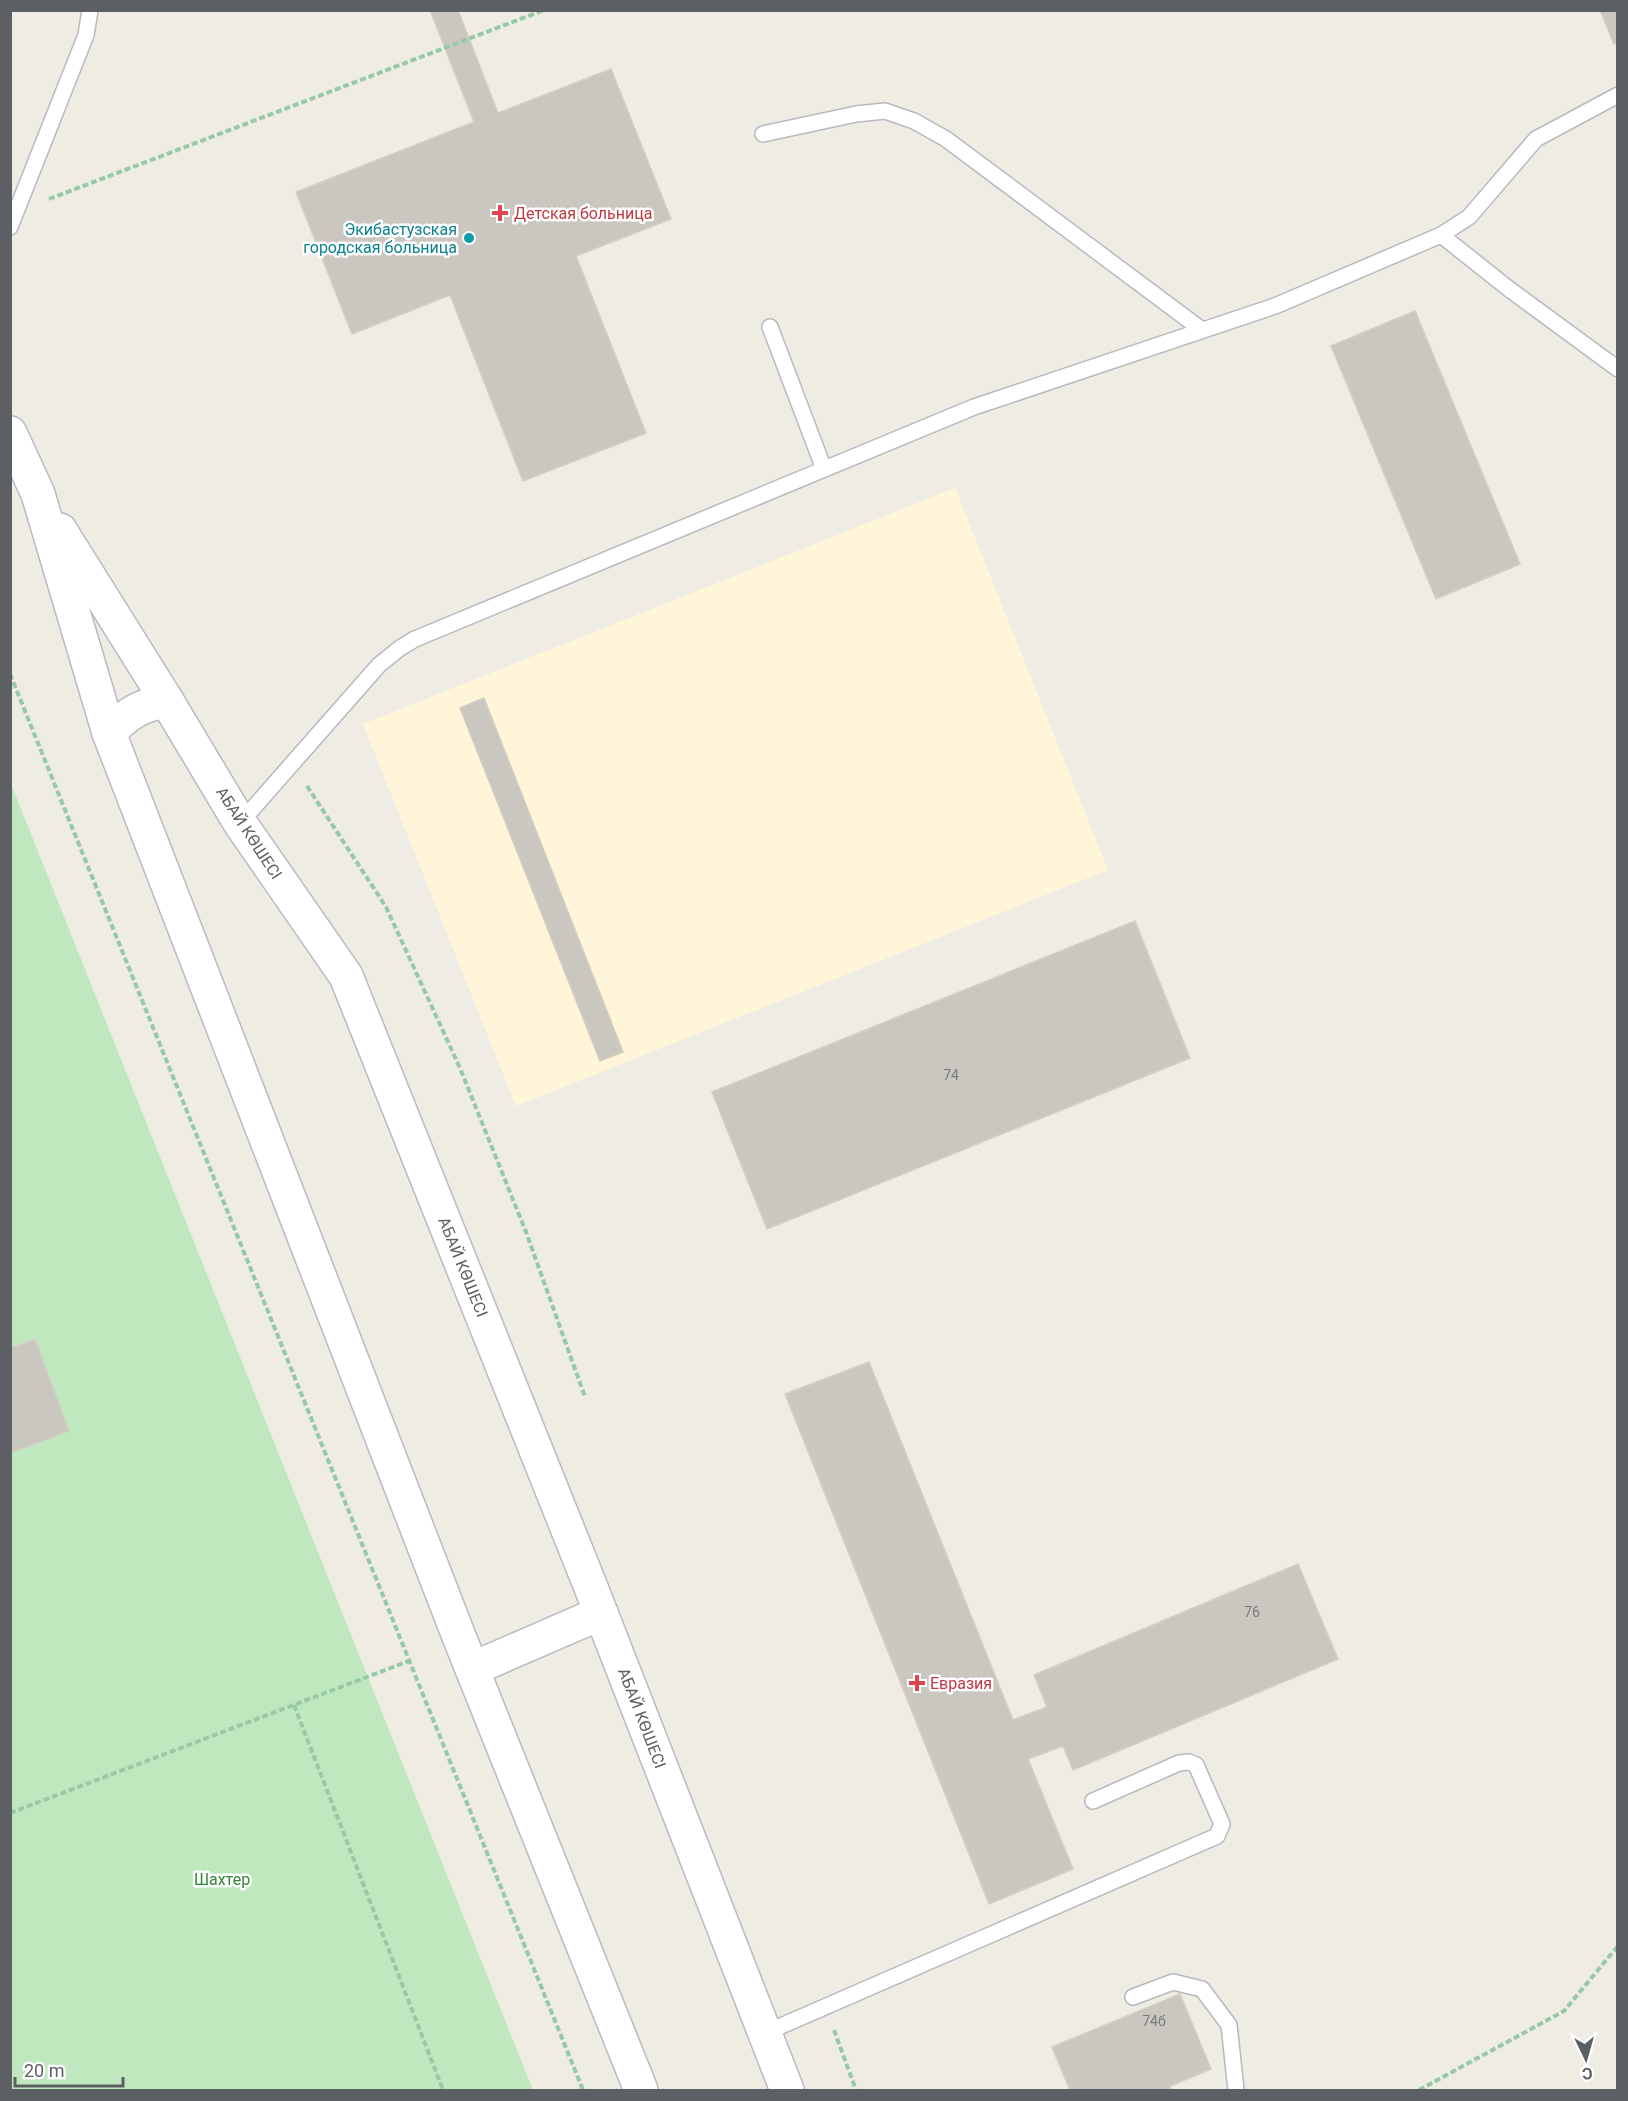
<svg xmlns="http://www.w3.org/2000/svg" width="1628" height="2101" font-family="Roboto,sans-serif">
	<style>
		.commercial { fill: #fff5d9 }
		.green { fill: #c0e8bf }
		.building { fill: #cac7c1; stroke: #d4cec2; stroke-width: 1.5 }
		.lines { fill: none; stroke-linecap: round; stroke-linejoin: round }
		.service-casing { stroke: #b6babf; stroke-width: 18 }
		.secondary-casing { stroke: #b7bbc1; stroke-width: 36 }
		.path { stroke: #97c9a5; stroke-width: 4; stroke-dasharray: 6 3; stroke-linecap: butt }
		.service { stroke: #fff; stroke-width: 15 }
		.secondary { stroke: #fff; stroke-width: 33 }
		.health-dot { fill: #e0444e; stroke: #fff; stroke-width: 2 }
		.culture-dot { fill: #0f9aa8; stroke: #fff; stroke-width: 2 }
		.labels { text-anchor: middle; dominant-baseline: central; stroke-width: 5; stroke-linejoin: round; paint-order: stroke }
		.number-label { font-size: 14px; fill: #787a7c }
		.health-label { font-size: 16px; fill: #be3a42; stroke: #fff; text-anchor: start }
		.culture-label { font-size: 16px; fill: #0d838f; stroke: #fff; text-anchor: end }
		.street-label { font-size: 16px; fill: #5c6065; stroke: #fff }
		.park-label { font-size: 16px; fill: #318733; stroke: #fff }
	</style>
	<rect width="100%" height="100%" fill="#efece4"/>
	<!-- commercial -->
	<path class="commercial" d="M955,488l153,382 -592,236 -153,-382z"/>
	<!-- green -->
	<path class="green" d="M11,784l522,1306h-522z"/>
	<!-- building -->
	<g class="building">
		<path d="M430,10h28l40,103 113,-44 60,150 -95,37 70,177 -123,48 -73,-186 -98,39 -56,-142 178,-70z"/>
		<path d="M1600,10h18v32l-4,2z"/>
		<path d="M1415,311l105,253 -84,35 -105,-253z"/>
		<path d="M484,698l139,354 -23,9 -140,-353z"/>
		<path d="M1135,921l55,137 -423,171 -55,-137z"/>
		<path d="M35,1339l34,92 -59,22v-105z"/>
		<path d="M869,1362l144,358 34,-13 -13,-32 264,-111 40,95 -265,111 -10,-24 -35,13 45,110 -84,35 -204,-510z"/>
		<path d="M1180,1994l31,75 -41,17 1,4h-101l-18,-43z"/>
	</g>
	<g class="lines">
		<defs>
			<g id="service">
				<path d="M763,134l93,-20 29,-3 29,10 32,18 256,191"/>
				<path d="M10,227l76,-192 4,-25"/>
				<path d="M1441,235l68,54 109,80"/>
				<path d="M770,327l54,142"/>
				<path d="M240,823l139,-158 21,-17 15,-9 559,-232 301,-101 166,-71 28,-18 67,-78 82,-44"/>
				<path d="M1133,1997l40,-15 29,7 27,36 7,65"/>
				<path d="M765,2033l452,-197 5,-12 -26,-59 -7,-3 -10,1 -86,38"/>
			</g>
			<g id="secondary">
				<path d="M10,433l28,61 71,239 349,901 183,456"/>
				<path d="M60,530l107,171 73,122 106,153 244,609 197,505"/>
				<path d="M109,733c18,-19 31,-28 58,-32"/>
				<path d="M472,1669l129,-56"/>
			</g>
		</defs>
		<!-- service casing -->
		<use href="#service" class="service-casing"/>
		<!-- secondary casing -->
		<use href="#secondary" class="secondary-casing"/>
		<!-- path -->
		<g class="path">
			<path d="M49,199l495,-189"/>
			<path d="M10,674l573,1416"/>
			<path d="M307,786l79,121 74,161 66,164 59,165"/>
			<path d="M294,1705l149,385"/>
			<path d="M10,1813l399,-152"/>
			<path d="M834,2030l22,60"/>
			<path d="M1419,2090l145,-79 54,-65"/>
		</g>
		<!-- service -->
		<use href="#service" class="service"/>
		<!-- secondary -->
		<use href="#secondary" class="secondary"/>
	</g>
	<!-- markers -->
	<g class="health-dot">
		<path d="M497 204h6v6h6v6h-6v6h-6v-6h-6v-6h6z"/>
		<path d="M914 1674h6v6h6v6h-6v6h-6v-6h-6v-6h6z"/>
	</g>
	<circle class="culture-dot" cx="469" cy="238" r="6"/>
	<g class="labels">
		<!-- number labels -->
		<g class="number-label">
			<text x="951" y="1075">74</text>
			<text x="1252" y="1612">76</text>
			<text x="1154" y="2021">74б</text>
		</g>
		<!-- health labels -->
		<g class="health-label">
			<text x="514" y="213">Детская больница</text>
			<text x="930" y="1683">Евразия</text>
		</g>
		<!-- culture labels -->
		<g class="culture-label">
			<text x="457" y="229">Экибастузская<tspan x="457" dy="18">городская больница</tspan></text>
		</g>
		<!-- street labels -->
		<g class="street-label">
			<text transform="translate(249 833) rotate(57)">АБАЙ КӨШЕСІ</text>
			<text transform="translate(463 1267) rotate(68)">АБАЙ КӨШЕСІ</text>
			<text transform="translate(642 1718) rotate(69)">АБАЙ КӨШЕСІ</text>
		</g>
		<!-- park labels -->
		<g class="park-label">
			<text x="222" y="1879">Шахтер</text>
		</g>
	</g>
	<!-- border -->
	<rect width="1628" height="2101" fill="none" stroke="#5c6065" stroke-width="24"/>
	<!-- north arrow -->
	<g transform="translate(1586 2059) rotate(175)" stroke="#ffffff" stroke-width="4.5" paint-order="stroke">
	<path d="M0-4.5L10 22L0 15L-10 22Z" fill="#5c6065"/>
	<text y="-9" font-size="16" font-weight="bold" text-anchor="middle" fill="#5c6065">С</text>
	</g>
	<!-- scale -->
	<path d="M15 2077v9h108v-9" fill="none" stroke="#5c6065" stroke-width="3"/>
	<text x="24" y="2077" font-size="18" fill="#5c6065" stroke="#ffffff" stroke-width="4.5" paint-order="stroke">20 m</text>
</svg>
